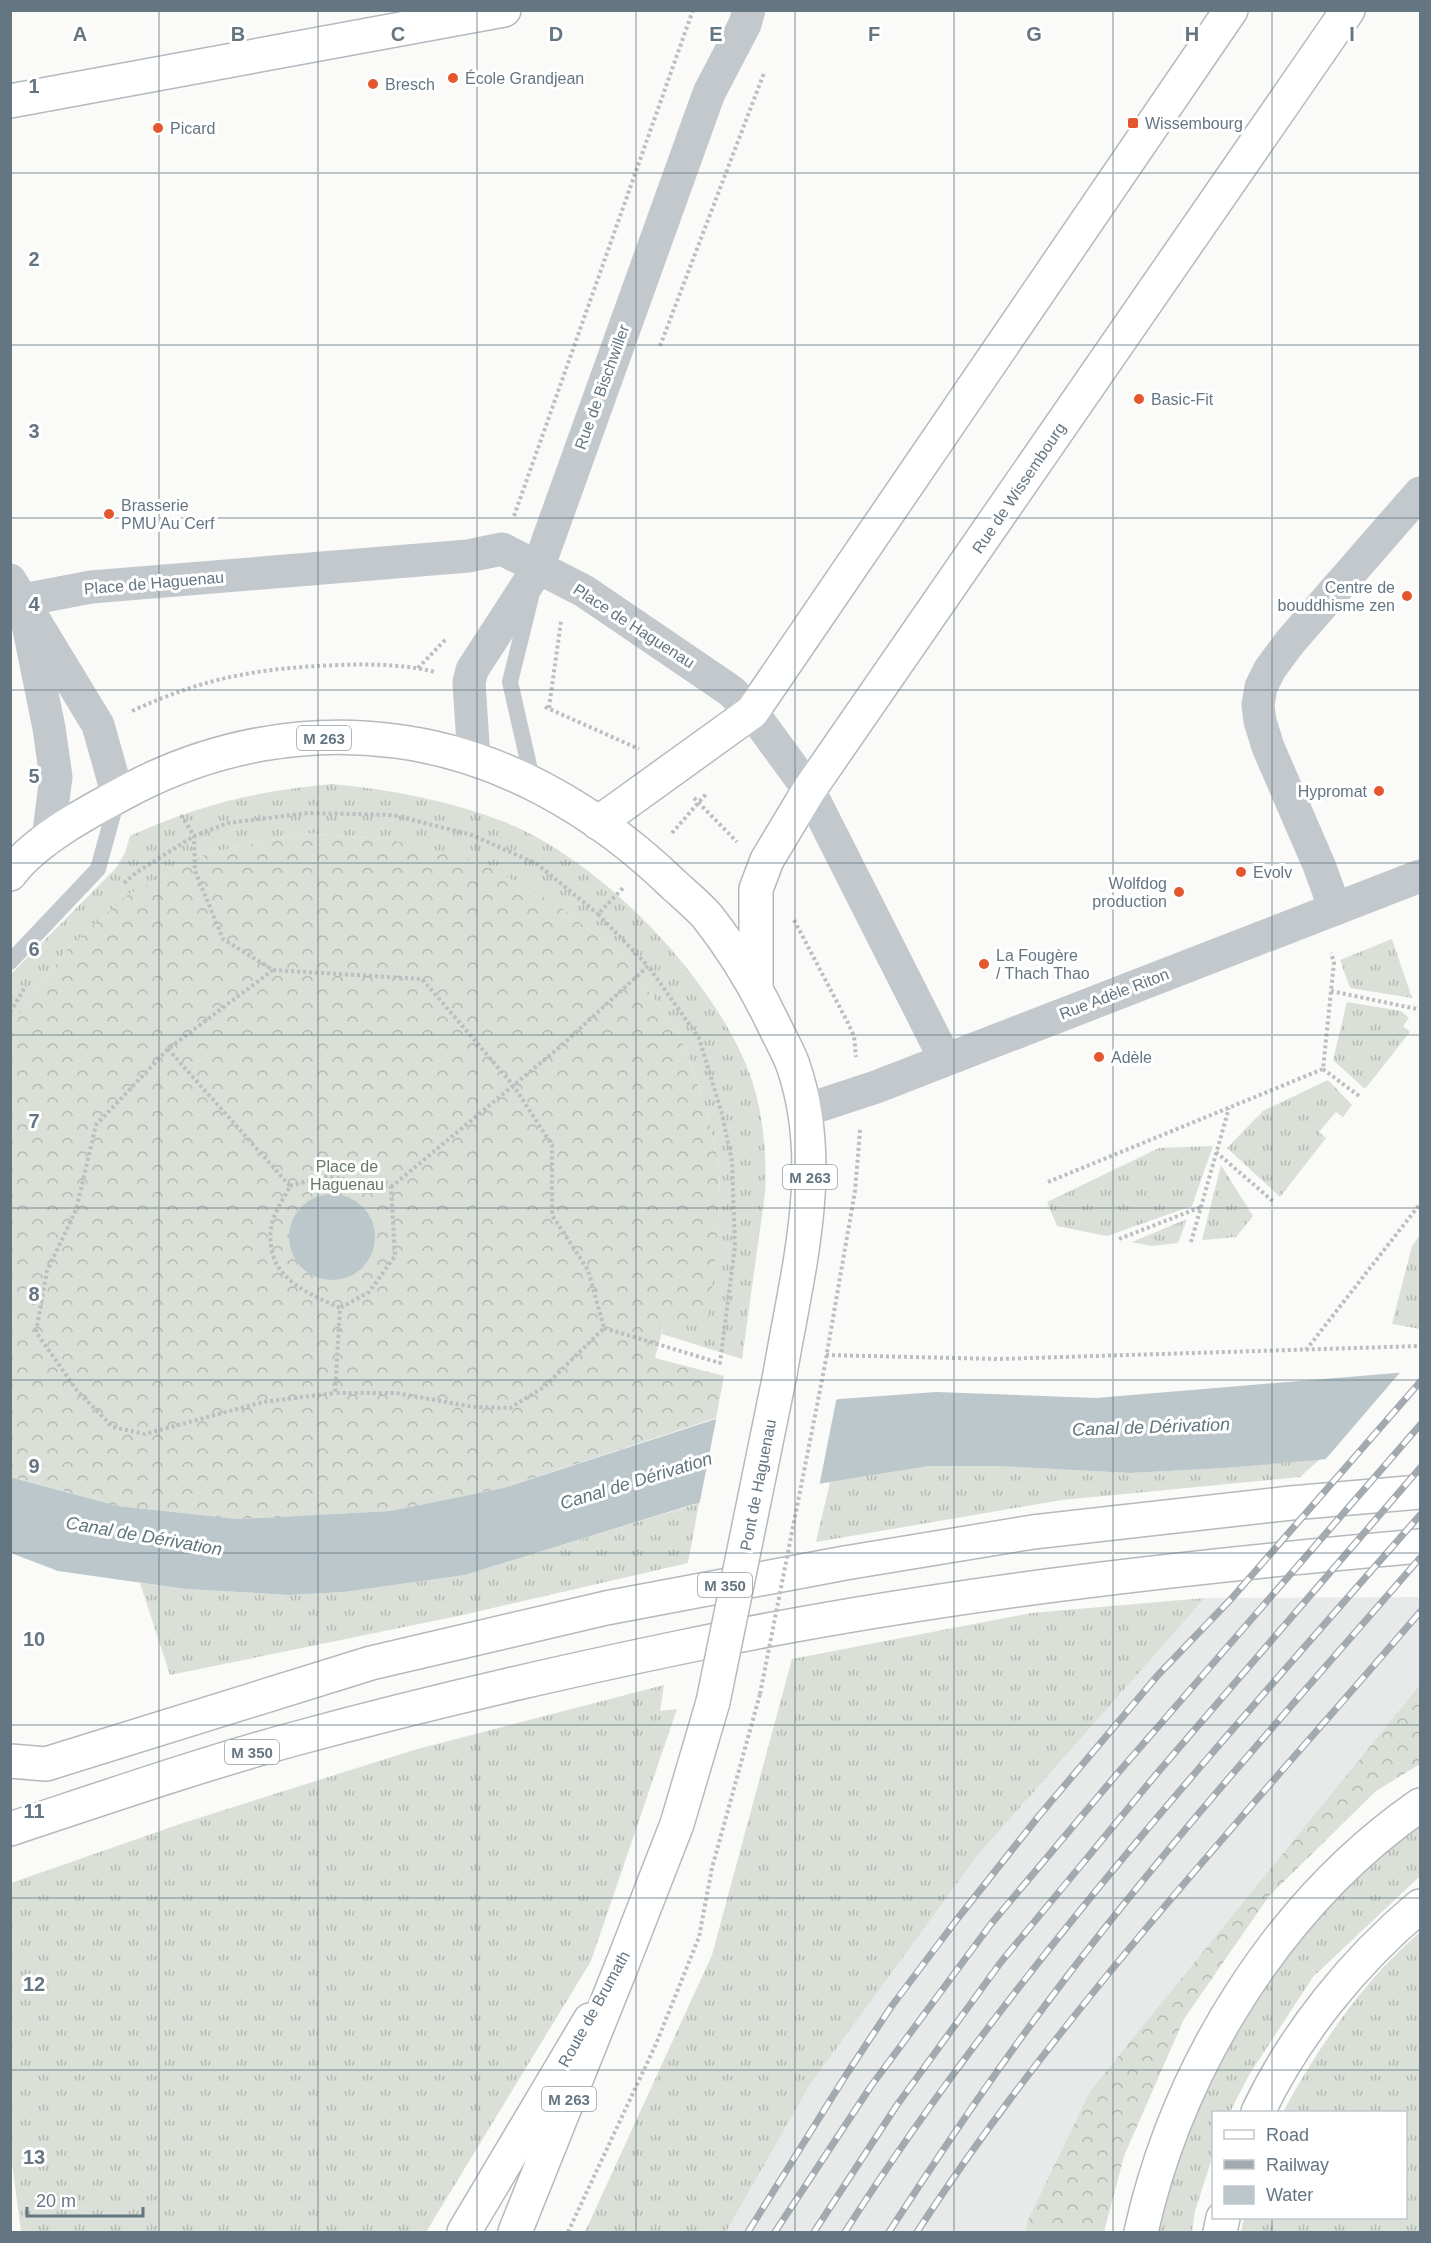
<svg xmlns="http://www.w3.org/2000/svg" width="1431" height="2243" font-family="Helvetica,sans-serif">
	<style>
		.built { fill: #e8e9e9 }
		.grass { fill: url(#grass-tufts) }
		.forest { fill: url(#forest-crowns) }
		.water { fill: #bbc7cb }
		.pier { fill: #fafaf8 }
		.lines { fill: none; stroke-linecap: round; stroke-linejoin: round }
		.secondary-casing { stroke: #b3babf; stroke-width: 36 }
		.primary-casing { stroke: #b5babe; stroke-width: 36 }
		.highway-casing { stroke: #b4b9bd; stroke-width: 36 }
		.path { stroke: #bbbfc2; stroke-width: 4; stroke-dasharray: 3 3; stroke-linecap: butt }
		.lane { stroke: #c3c8cc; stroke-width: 16 }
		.street { stroke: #c3c8cc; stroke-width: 33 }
		.secondary { stroke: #fff; stroke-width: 33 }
		.primary { stroke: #fff; stroke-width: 33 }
		.highway { stroke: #fff; stroke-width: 33 }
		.rail-casing { stroke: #a2aab0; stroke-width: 7 }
		.rail { stroke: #fff; stroke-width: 4.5; stroke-dasharray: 14; stroke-linecap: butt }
		.primary-bridge-casing { stroke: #b5babe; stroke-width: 36; stroke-linecap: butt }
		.path-bridge { stroke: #bbbfc2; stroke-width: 4; stroke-dasharray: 3 3; stroke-linecap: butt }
		.primary-bridge { stroke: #fff; stroke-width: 33 }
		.grid { fill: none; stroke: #657683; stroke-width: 1.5; stroke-opacity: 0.55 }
		.poi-dot { fill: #e4572e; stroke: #fff; stroke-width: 2 }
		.labels { text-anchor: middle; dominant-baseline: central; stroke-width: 6; stroke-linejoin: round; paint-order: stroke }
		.shield { fill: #fff; stroke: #939fa8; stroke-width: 1.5 }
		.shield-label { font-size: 15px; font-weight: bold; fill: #657683 }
		.poi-label { font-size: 16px; fill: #657683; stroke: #fff; text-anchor: start }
		.street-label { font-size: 16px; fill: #657683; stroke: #fff }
		.park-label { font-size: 16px; fill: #687a64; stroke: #fff }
		.water-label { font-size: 18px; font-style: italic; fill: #60757c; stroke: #fff }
		.grid-label { font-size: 20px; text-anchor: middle; font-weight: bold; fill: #657683; stroke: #fff; stroke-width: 6; stroke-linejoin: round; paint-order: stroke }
	</style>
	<defs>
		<pattern id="grass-tufts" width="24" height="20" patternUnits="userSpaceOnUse" patternTransform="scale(1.5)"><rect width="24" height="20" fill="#dadfd7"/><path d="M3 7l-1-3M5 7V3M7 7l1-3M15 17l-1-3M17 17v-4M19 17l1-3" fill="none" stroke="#b4b9b4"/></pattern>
		<pattern id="forest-crowns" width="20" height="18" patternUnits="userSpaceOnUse" patternTransform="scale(1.5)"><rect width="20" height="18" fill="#dadfd7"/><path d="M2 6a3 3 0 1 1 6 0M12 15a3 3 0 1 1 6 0" fill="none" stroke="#b4b9b4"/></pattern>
	</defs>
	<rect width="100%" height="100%" fill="#fafaf8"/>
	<!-- built -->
	<path class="built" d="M1420,1597v90l-330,404 -63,131 -1,10h-300l83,-146 168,-230 228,-258z"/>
	<!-- grass -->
	<g class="grass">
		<path d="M333,784c58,6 115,16 169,37 97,37 210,154 247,251 14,37 18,81 16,121l-23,166 -80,-25 2,-10 53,-76 3,-78 -14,-63 -27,-74 -53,-73 -68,-55 -171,-66 -83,-6 -96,20 -82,43 -56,50 -44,57 -15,29v-58l105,-106 9,-15 5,-17c70,-32 127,-45 203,-52z"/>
		<path d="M1392,939l20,59 -62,-10 -10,-28z"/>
		<path d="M1347,1002l54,9 8,7 -6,8 7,6 -45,57 -32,-29z"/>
		<path d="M1328,1080l24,25 -9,12 -7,-5 -17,20 7,6 -46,59 -53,-49 36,-37z"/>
		<path d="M1213,1146l-21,60 -85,30 -50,-10 -10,-24 112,-54z"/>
		<path d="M1221,1165l32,51 -17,21 -34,3z"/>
		<path d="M1187,1219l-9,24 -27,3 -19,-4z"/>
		<path d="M1420,1235v94l-28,-5 20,-78z"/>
		<path d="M1320,1459l-20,18 -238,23 -246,42 14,-60 99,-16h69l132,7 95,-5z"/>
		<path d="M699,1503l-11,60 -230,53 -288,59 -30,-92 45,6 104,6 55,-3 121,-17z"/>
		<path d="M1205,1598l-228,258 -168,230 -83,146h-141l127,-277 80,-296 239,-46z"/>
		<path d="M664,1685l-4,26 17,-2 -86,252 -165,271h-405l-11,-85 1,-264 169,-59 234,-74z"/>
		<path d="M1420,1817v59l-107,101 -64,98 -19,37h-16l-1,43 -18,56 -3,21h-44l35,-109 110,-191z"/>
		<path d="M1420,1932v300h-179l3,-14h162v-106h-123c36,-66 79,-130 137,-180z"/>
	</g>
	<!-- forest -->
	<g class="forest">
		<path d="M304,833l83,6 91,22 80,44 68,55 53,73 27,74 14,63 -3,78 -10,79 -43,-3 -9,34 69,18 -8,42 -213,70 -113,23 -152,8 -120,-13 -107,-29v-445l15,-29 44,-57 56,-50 82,-43z"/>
		<path d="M1420,1685v79l-44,27 -107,105 -85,123 -60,137 -20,76h-78l1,-10 63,-131z"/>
	</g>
	<!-- water -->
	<g class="water">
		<circle cx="332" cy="1237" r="43"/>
		<path d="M1420,1371v80l-195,17 -95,5 -132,-7h-69l-235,38 -229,71 -121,17 -55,3 -104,-6 -127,-18 -47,-18 -1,-76 108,29 120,13 152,-8 113,-23 225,-73 112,-16 96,-7 160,6z"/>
	</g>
	<!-- pier -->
	<g class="pier">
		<path d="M1420,1368v86l-96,7 79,-92z"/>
		<path d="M837,1396l-18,91 -120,19 18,-91z"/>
	</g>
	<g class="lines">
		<defs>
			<g id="secondary">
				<path d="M10,101l494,-91"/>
				<path d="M598,823l154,-111 479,-702"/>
				<path d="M756,988v-99l11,-29 42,-70 539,-780"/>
				<path d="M464,2232l126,-212"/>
			</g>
			<g id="primary">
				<path d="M10,874c27,-36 85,-66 125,-87 80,-41 171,-58 260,-46 106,13 204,71 279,144 11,10 23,20 33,31 26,33 49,71 67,109 6,13 14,26 19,40 35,101 4,207 -13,309"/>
				<path d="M622,1965l55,-141 36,-122"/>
			</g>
			<g id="highway">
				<path d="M10,1761l36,3 325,-101 235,-55 239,-45 188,-31 258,-29 129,-11"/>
				<path d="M10,1829c94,-31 189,-64 284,-90 128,-35 258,-65 388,-92 243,-51 491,-79 738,-101"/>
				<path d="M1258,2112c37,-78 96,-151 162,-206"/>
				<path d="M515,2232l107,-267"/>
				<path d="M1141,2232c37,-166 138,-329 279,-427"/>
				<path d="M1220,2232l3,-14"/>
			</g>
		</defs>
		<!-- secondary casing -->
		<use href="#secondary" class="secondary-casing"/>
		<!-- primary casing -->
		<use href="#primary" class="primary-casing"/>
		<!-- highway casing -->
		<use href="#highway" class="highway-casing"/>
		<!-- path -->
		<g class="path">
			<path d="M660,346l104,-273"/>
			<path d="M514,516l179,-506"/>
			<path d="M418,668l29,-30"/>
			<path d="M545,707l94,42"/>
			<path d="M549,708l12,-87"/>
			<path d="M132,711c74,-34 127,-43 207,-46 32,-1 65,-1 96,7"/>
			<path d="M694,798l43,44"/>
			<path d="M181,815l13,21 1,35 28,68 50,31 -105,79 -72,76 -20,85 -29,61 -11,61 42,60 35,35 32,7 118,-32 72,-9"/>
			<path d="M672,833l35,-40"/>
			<path d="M124,883l13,-11 57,-36 34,-13 80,-10 85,2 79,20 65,29 61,50"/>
			<path d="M794,920l54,103 6,13 2,21"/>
			<path d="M1331,991l86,18"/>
			<path d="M10,1012l16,-26"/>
			<path d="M168,1049l122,137c-6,12 -17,28 -19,42 -6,48 32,63 69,80l-5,85h61l78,14 36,1 34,-21 60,-59 -16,-58 -36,-55v-70l-39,-60 -91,-106 -149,-9"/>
			<path d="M1323,1069l36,27"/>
			<path d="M1216,1152l59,51"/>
			<path d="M1048,1182l275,-113 11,-107 -3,-9"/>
			<path d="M290,1186l35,-10 66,11 4,69 -26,36 -29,16"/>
			<path d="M391,1187l170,-141 87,-80 -50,-52 25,-26"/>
			<path d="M1119,1239l82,-32"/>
			<path d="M1191,1242l38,-134"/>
			<path d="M604,1328l116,35 15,-117 -3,-84 -10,-48 -23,-76 -51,-72"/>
			<path d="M1306,1350l114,-146"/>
			<path d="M826,1355l172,4 422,-13"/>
			<path d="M824,1370l31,-179 5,-61"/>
			<path d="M568,2232l88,-188 43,-107 13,-69 48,-174"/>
		</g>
		<!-- lane -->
		<g class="lane">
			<path d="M531,597l-21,85 23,101"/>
			<path d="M10,962l88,-93 20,-73"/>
		</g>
		<!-- street -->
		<g class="street">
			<path d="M10,580l88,145 20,71"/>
			<path d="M23,600l26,128 7,49 -8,62"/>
			<path d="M10,610l13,-10 68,-13 377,-31 34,-7 82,42 147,100 21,21 57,78 136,269"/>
			<path d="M474,760l-5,-78 3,-12 66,-102 171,-475 36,-69 4,-14"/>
			<path d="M1335,909l-16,-44 -51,-118 -8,-26 -2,-16 3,-18 9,-18 20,-27 130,-149"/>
			<path d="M806,1110l70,-23 544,-211"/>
		</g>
		<!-- secondary -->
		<use href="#secondary" class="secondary"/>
		<!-- primary -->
		<use href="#primary" class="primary"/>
		<!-- highway -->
		<use href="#highway" class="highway"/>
		<defs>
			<g id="rail">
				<path d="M748,2232l98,-157 45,-68 67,-89 80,-101 120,-142 74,-77 188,-216"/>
				<path d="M775,2232l96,-146 120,-162 126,-150 303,-349"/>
				<path d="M814,2232l83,-127 104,-143 158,-191 261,-303"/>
				<path d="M845,2232c166,-260 373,-485 575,-717"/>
				<path d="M889,2232c55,-85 111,-168 173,-249 112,-147 237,-285 358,-425"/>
				<path d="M917,2232c145,-223 330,-418 503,-620"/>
			</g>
		</defs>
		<!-- rail casing -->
		<use href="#rail" class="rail-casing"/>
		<!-- rail -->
		<use href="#rail" class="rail"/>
		<defs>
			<path id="primary-bridge" d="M713,1702l67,-328"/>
		</defs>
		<!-- primary-bridge casing -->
		<use href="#primary-bridge" class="primary-bridge-casing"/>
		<!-- path-bridge -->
		<path class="path-bridge" d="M760,1694l64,-324"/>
		<!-- primary-bridge -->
		<use href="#primary-bridge" class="primary-bridge"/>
	</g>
	<!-- grid -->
	<path class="grid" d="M159,10v2222M318,10v2222M477,10v2222M636,10v2222M795,10v2222M954,10v2222M1113,10v2222M1272,10v2102M10,173h1410M10,345h1410M10,518h1410M10,690h1410M10,863h1410M10,1035h1410M10,1208h1410M10,1380h1410M10,1553h1410M10,1725h1410M10,1898h1410M10,2070h1410M1272,2218v14"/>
	<!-- markers -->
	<g class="poi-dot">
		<circle cx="453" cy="78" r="6"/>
		<circle cx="373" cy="84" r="6"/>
		<rect x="1127" y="117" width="12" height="12" rx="3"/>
		<circle cx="158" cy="128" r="6"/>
		<circle cx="1139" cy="399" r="6"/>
		<circle cx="109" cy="514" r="6"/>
		<circle cx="1407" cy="596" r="6"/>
		<circle cx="1379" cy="791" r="6"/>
		<circle cx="1241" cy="872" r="6"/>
		<circle cx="1179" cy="892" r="6"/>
		<circle cx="984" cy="964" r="6"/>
		<circle cx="1099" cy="1057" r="6"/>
	</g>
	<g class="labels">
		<!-- shield labels -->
		<g class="shield">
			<rect x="297" y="726" width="54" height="24" rx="4.5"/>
			<rect x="783" y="1165" width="54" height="24" rx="4.5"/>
			<rect x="698" y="1573" width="54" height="24" rx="4.5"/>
			<rect x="225" y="1740" width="54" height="24" rx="4.5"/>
			<rect x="542" y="2087" width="54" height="24" rx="4.5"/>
		</g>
		<g class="shield-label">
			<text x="324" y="738">M 263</text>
			<text x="810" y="1177">M 263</text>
			<text x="725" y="1585">M 350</text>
			<text x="252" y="1752">M 350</text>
			<text x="569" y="2099">M 263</text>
		</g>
		<!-- poi labels -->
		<g class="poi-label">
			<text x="465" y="78">École Grandjean</text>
			<text x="385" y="84">Bresch</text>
			<text x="1145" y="123">Wissembourg</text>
			<text x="170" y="128">Picard</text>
			<text x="1151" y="399">Basic-Fit</text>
			<text x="121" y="505">Brasserie<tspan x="121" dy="18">PMU Au Cerf</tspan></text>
			<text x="1395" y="587" text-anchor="end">Centre de<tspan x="1395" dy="18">bouddhisme zen</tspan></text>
			<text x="1367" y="791" text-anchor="end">Hypromat</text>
			<text x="1253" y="872">Evolv</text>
			<text x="1167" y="883" text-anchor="end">Wolfdog<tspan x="1167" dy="18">production</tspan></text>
			<text x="996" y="955">La Fougère<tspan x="996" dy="18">/ Thach Thao</tspan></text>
			<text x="1111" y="1057">Adèle</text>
		</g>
		<!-- street labels -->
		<g class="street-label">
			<text transform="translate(602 387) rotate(-70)">Rue de Bischwiller</text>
			<text transform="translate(1019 488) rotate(-56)">Rue de Wissembourg</text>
			<text transform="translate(154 583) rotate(-5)">Place de Haguenau</text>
			<text transform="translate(634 626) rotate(33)">Place de Haguenau</text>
			<text transform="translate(1114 994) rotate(-21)">Rue Adèle Riton</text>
			<text transform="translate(758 1485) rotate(-79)">Pont de Haguenau</text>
			<text transform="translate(594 2009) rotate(-61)">Route de Brumath</text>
		</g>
		<!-- park labels -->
		<g class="park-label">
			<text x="347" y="1166">Place de<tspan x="347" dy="18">Haguenau</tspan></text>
		</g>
		<!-- water labels -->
		<g class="water-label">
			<text transform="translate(1151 1427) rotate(-2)">Canal de Dérivation</text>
			<text transform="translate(636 1481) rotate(-17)">Canal de Dérivation</text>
			<text transform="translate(144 1536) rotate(10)">Canal de Dérivation</text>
		</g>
	</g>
	<g class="grid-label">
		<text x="80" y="41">A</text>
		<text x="238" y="41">B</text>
		<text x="398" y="41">C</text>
		<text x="556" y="41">D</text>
		<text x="716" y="41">E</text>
		<text x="874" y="41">F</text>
		<text x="1034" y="41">G</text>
		<text x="1192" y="41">H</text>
		<text x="1352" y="41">I</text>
		<text x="34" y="93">1</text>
		<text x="34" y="266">2</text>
		<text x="34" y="438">3</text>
		<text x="34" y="611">4</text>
		<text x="34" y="783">5</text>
		<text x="34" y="956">6</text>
		<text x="34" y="1128">7</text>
		<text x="34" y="1301">8</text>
		<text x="34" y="1473">9</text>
		<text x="34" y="1646">10</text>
		<text x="34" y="1818">11</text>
		<text x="34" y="1991">12</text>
		<text x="34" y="2164">13</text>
	</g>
	<!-- border -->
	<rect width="1431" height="2243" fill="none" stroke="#657683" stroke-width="24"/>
	<!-- legend -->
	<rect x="1212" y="2111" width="195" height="108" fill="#ffffff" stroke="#c1c8cd" stroke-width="1.5"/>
	<rect x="1224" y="2130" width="30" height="9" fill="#ffffff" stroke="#c1c8cd" stroke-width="1.5"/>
	<text x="1266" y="2141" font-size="18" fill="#657683">Road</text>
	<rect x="1224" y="2160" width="30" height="9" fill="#a2aab0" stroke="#c1c8cd" stroke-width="1.5"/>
	<text x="1266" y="2171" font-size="18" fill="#657683">Railway</text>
	<rect x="1224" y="2186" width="30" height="18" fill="#bbc7cb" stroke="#c1c8cd" stroke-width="1.5"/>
	<text x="1266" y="2201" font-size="18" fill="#657683">Water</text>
	<!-- scale -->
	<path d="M27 2207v9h116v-9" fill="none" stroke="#657683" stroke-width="3"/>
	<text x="36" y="2207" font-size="18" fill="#657683" stroke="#ffffff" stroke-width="4.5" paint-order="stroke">20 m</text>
</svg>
